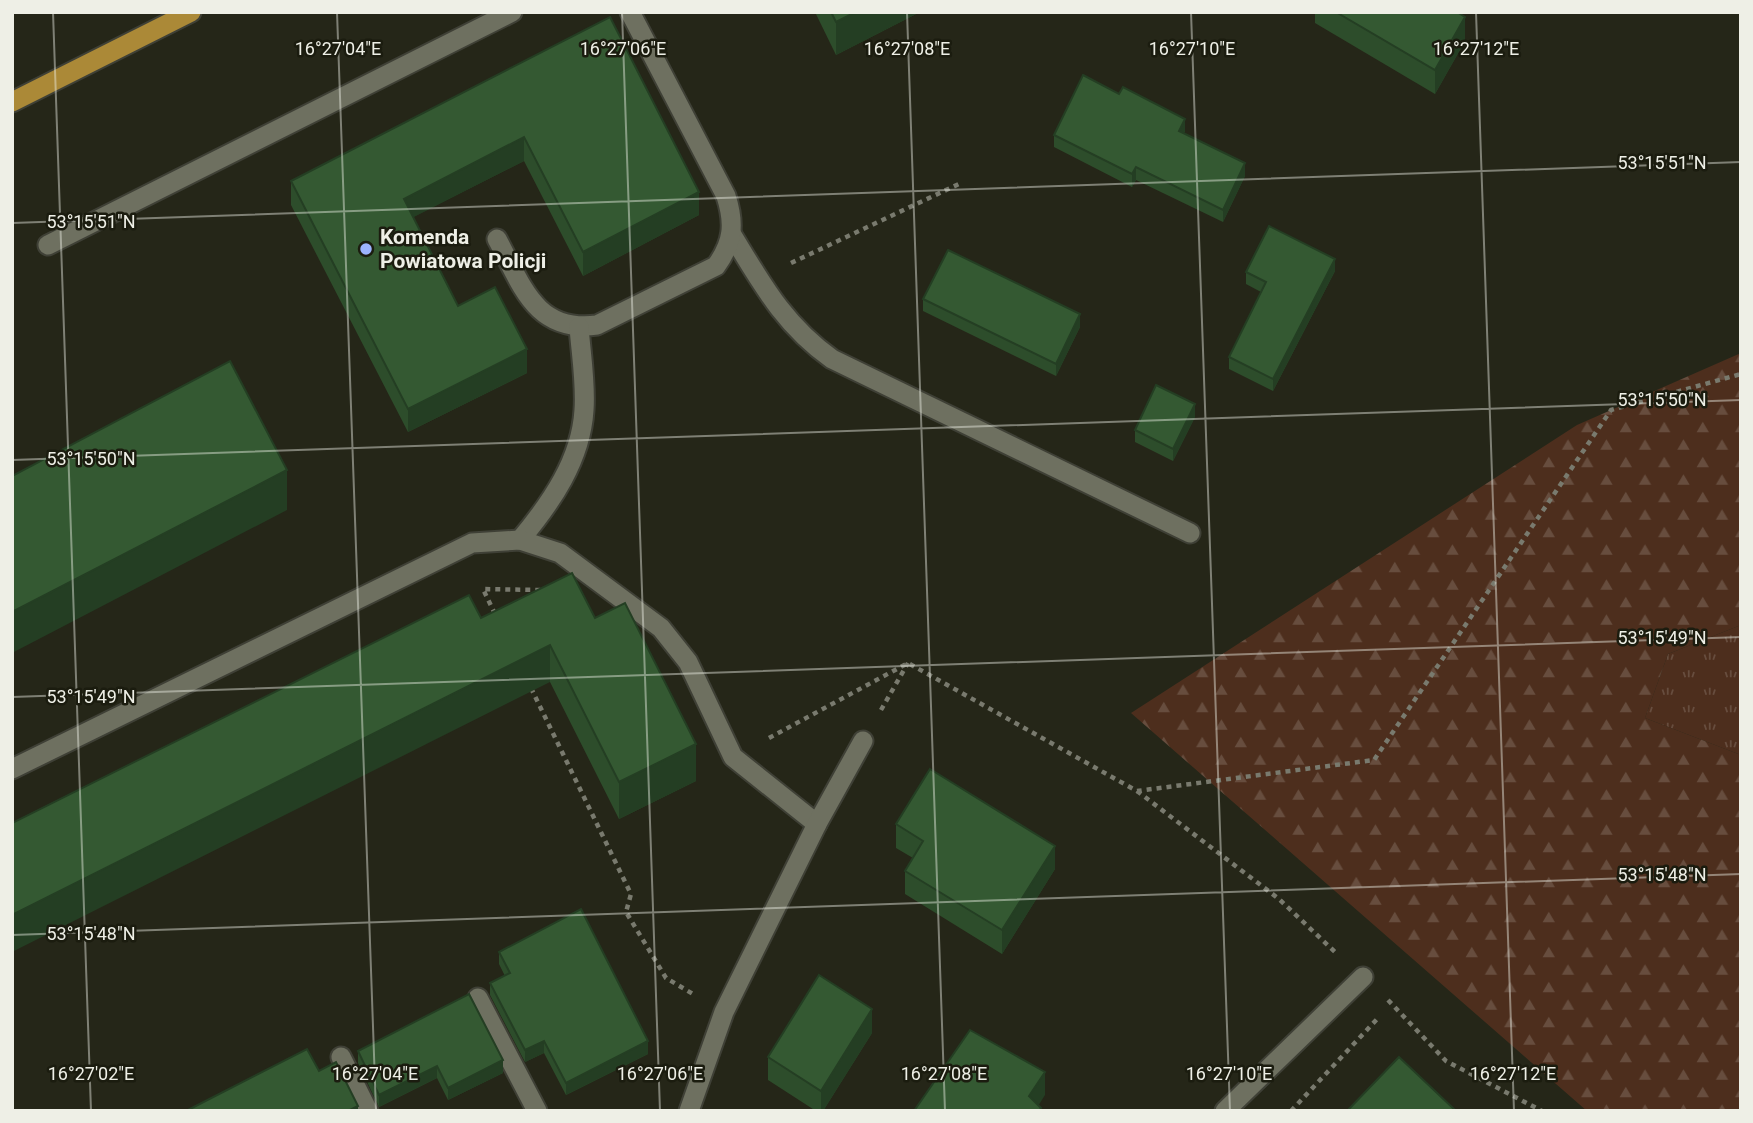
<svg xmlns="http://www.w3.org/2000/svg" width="1753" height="1123" font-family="Roboto,sans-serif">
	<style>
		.grass { fill: url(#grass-tufts) }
		.forest { fill: url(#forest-firs) }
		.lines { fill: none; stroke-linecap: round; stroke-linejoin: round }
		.service-casing { stroke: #3f4036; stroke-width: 23 }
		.minor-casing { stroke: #3f4036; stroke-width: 23 }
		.primary-casing { stroke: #3f4036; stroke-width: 23 }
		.path { stroke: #797a6e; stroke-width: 4.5; stroke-dasharray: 5 5; stroke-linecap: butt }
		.service { stroke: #6e7060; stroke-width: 19 }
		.minor { stroke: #6e7060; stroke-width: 19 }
		.primary { stroke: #ab8937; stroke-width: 19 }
		.wall { fill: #2d4d2b }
		.shaded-wall { fill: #243e23 }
		.building { fill: #345932; stroke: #243e23; stroke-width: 2 }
		.ticks { fill: none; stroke: #eeefe6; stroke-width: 2; stroke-opacity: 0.45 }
		.poi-dot { fill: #9cb4fd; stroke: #1b1c0f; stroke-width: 2.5 }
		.labels { text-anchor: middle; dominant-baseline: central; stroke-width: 5; stroke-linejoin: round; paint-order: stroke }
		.poi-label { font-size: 21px; font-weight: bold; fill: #eeefe6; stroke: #1b1c0f; text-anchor: start }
		.ticks-label { font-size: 18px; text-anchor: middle; fill: #eeefe6; stroke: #1b1c0f; stroke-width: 5; stroke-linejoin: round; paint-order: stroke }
	</style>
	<defs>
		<pattern id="grass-tufts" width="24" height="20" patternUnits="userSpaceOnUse" patternTransform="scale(1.75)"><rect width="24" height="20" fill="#4d2e1d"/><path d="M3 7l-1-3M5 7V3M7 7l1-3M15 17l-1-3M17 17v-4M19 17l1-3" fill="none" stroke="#674d3e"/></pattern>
		<pattern id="forest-firs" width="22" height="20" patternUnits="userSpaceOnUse" patternTransform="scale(1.75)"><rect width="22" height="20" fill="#4d2e1d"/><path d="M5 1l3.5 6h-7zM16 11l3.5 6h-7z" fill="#674d3e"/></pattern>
	</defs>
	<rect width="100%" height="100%" fill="#252618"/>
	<!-- grass -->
	<path class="grass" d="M1741,625v130l-96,-37 23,-64z"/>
	<!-- forest -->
	<path class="forest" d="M1741,353v272l-73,29 -23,64 96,37v356h-154l-456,-398 446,-288z"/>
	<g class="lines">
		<defs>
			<g id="service">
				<path d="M732,235c30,49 52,90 100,124l358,174"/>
				<path d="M497,239c25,46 38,94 100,86l119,-59c17,-23 19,-42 10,-70l-96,-184"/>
				<path d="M48,245l464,-233"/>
				<path d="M520,540c31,-37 61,-80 64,-130 2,-27 -3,-56 -5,-83"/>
			</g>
			<g id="minor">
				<path d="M12,769l460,-226 48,-3 40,13 101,75 27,34 45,95 84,67"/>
				<path d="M478,998l59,113"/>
				<path d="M341,1057l27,54"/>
				<path d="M689,1111l35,-99 93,-188 46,-83"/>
				<path d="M1225,1111l138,-134"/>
			</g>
			<path id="primary" d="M12,102l179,-90"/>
		</defs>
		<!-- service casing -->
		<use href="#service" class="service-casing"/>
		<!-- minor casing -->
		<use href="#minor" class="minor-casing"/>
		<!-- primary casing -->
		<use href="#primary" class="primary-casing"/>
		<!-- path -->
		<g class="path">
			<path d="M791,263l170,-80"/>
			<path d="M495,614l-12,-25 58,1"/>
			<path d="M531,688l100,206 -5,18 40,66 27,16"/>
			<path d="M881,710l27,-47"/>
			<path d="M769,738l139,-75 229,128 237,-31 237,-350 130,-36"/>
			<path d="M1137,791l142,108 56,53"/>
			<path d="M1388,1000l58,61 96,50"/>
			<path d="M1291,1111l88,-94"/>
		</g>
		<!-- service -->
		<use href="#service" class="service"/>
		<!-- minor -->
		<use href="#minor" class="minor"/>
		<!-- primary -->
		<use href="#primary" class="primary"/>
	</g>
	<!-- wall -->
	<g class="wall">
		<path d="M815,12h105l-84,43z"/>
		<path d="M1315,12h142l8,29 -30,53 -120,-71z"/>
		<path d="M610,17l89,198 -116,61 -59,-115 -111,56 45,89 69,67 -119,59 -117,-227v-24z"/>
		<path d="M1185,131l-1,2 61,43 -22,46 -87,-42 -4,7 -78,-40v-12z"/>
		<path d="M1335,271l-62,120 -44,-22v-12l32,-65 -15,-8v-12z"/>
		<path d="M923,299l157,28 -24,49 -133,-65z"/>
		<path d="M1195,417l-22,44 -38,-19v-12z"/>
		<path d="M481,618h114l101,163 -77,38 -69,-137z"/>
		<path d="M896,824l159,45 -53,85 -97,-60v-23l8,-13 -17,-10z"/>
		<path d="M499,952l149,102 -82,41 -22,-42 -19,9 -35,-67v-12l15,-7 -6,-12z"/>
		<path d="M872,1033l-49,78h-7l-48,-31v-23z"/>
		<path d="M358,1051l145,22 -55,27 -11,-22 -58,29 -21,-44z"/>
	</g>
	<!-- shaded-wall -->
	<g class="shaded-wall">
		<path d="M856,12h64l-84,43v-33z"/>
		<path d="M1465,17v24l-30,53v-24z"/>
		<path d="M1185,119v12l-6,12v-12z"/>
		<path d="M524,137v24l-120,61v-23z"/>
		<path d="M1245,163v13l-22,46v-12z"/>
		<path d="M1136,167v13l-4,7v-13z"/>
		<path d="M699,192v23l-116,61v-24z"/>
		<path d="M1335,259v12l-62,120v-12z"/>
		<path d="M1080,314v13l-24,49v-12z"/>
		<path d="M527,349v24l-119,59v-23z"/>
		<path d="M1195,404v13l-22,44v-12z"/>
		<path d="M287,470v40l-275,143v-41z"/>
		<path d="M550,645v37l-538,270v-37z"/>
		<path d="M696,744v37l-77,38v-37z"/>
		<path d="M1055,846v23l-53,85v-24z"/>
		<path d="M872,1009v24l-49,78h-2v-20z"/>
		<path d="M544,1041v12l-19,9v-12z"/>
		<path d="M648,1041v13l-82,41v-12z"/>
		<path d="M503,1060v13l-55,27v-12z"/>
		<path d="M437,1066v12l-58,29v-12z"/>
		<path d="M1045,1072v23l-10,16 -6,-15z"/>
		<path d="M358,1106v5h-10z"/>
	</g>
	<!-- building -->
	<g class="building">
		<path d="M831,12h25l-20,10z"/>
		<path d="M1336,12h121l8,5 -30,53z"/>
		<path d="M610,17l89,175 -116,60 -59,-115 -120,62 54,107 37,-19 32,62 -119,60 -117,-228z"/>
		<path d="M1083,75l36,19 4,-7 62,32 -6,12 66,32 -22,47 -87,-43 -4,7 -78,-39z"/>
		<path d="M1269,226l66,33 -62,120 -44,-22 37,-75 -20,-10z"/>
		<path d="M948,250l132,64 -24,50 -133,-65z"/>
		<path d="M230,361l57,109 -275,142v-136z"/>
		<path d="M1156,385l39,19 -22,45 -38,-19z"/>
		<path d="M572,573l23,45 30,-15 71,141 -77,38 -69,-137 -538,270v-92l457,-228 12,23z"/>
		<path d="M930,769l125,77 -53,84 -97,-59 18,-30 -27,-17z"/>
		<path d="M581,909l67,132 -82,42 -22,-42 -19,9 -35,-67 20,-10 -11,-21z"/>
		<path d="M819,975l53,34 -51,82 -53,-34z"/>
		<path d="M469,994l34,66 -55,28 -11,-22 -58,29 -21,-44z"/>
		<path d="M970,1030l75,42 -16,24 12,12 -2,3h-125z"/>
		<path d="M307,1049l12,22 17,-9 22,44 -10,5h-162z"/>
		<path d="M1399,1057l57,54h-109z"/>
	</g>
	<!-- ticks -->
	<path class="ticks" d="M53,12l38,1099M337,12l39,1099M622,12l38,1099M907,12l38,1099M1191,12l39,1099M1476,12l38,1099M12,223l1729,-61M12,460l1729,-60M12,697l1729,-60M12,935l1729,-61"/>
	<!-- markers -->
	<circle class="poi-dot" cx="366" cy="249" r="7"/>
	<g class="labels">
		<!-- poi labels -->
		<g class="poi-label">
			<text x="380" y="237">Komenda<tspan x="380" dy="24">Powiatowa Policji</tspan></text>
		</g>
	</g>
	<g class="ticks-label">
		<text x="338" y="55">16°27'04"E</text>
		<text x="623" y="55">16°27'06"E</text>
		<text x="907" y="55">16°27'08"E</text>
		<text x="1192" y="55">16°27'10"E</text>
		<text x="1476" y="55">16°27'12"E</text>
		<text x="1662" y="169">53°15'51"N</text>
		<text x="91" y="228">53°15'51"N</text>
		<text x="1662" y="406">53°15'50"N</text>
		<text x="91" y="465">53°15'50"N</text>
		<text x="1662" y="644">53°15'49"N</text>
		<text x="91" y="703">53°15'49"N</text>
		<text x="1662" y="881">53°15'48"N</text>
		<text x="91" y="940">53°15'48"N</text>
		<text x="91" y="1080">16°27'02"E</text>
		<text x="375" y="1080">16°27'04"E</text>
		<text x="660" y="1080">16°27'06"E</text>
		<text x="944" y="1080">16°27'08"E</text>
		<text x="1229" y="1080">16°27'10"E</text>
		<text x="1513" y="1080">16°27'12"E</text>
	</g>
	<!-- border -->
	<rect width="1753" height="1123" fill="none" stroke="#eeefe6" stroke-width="28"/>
</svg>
